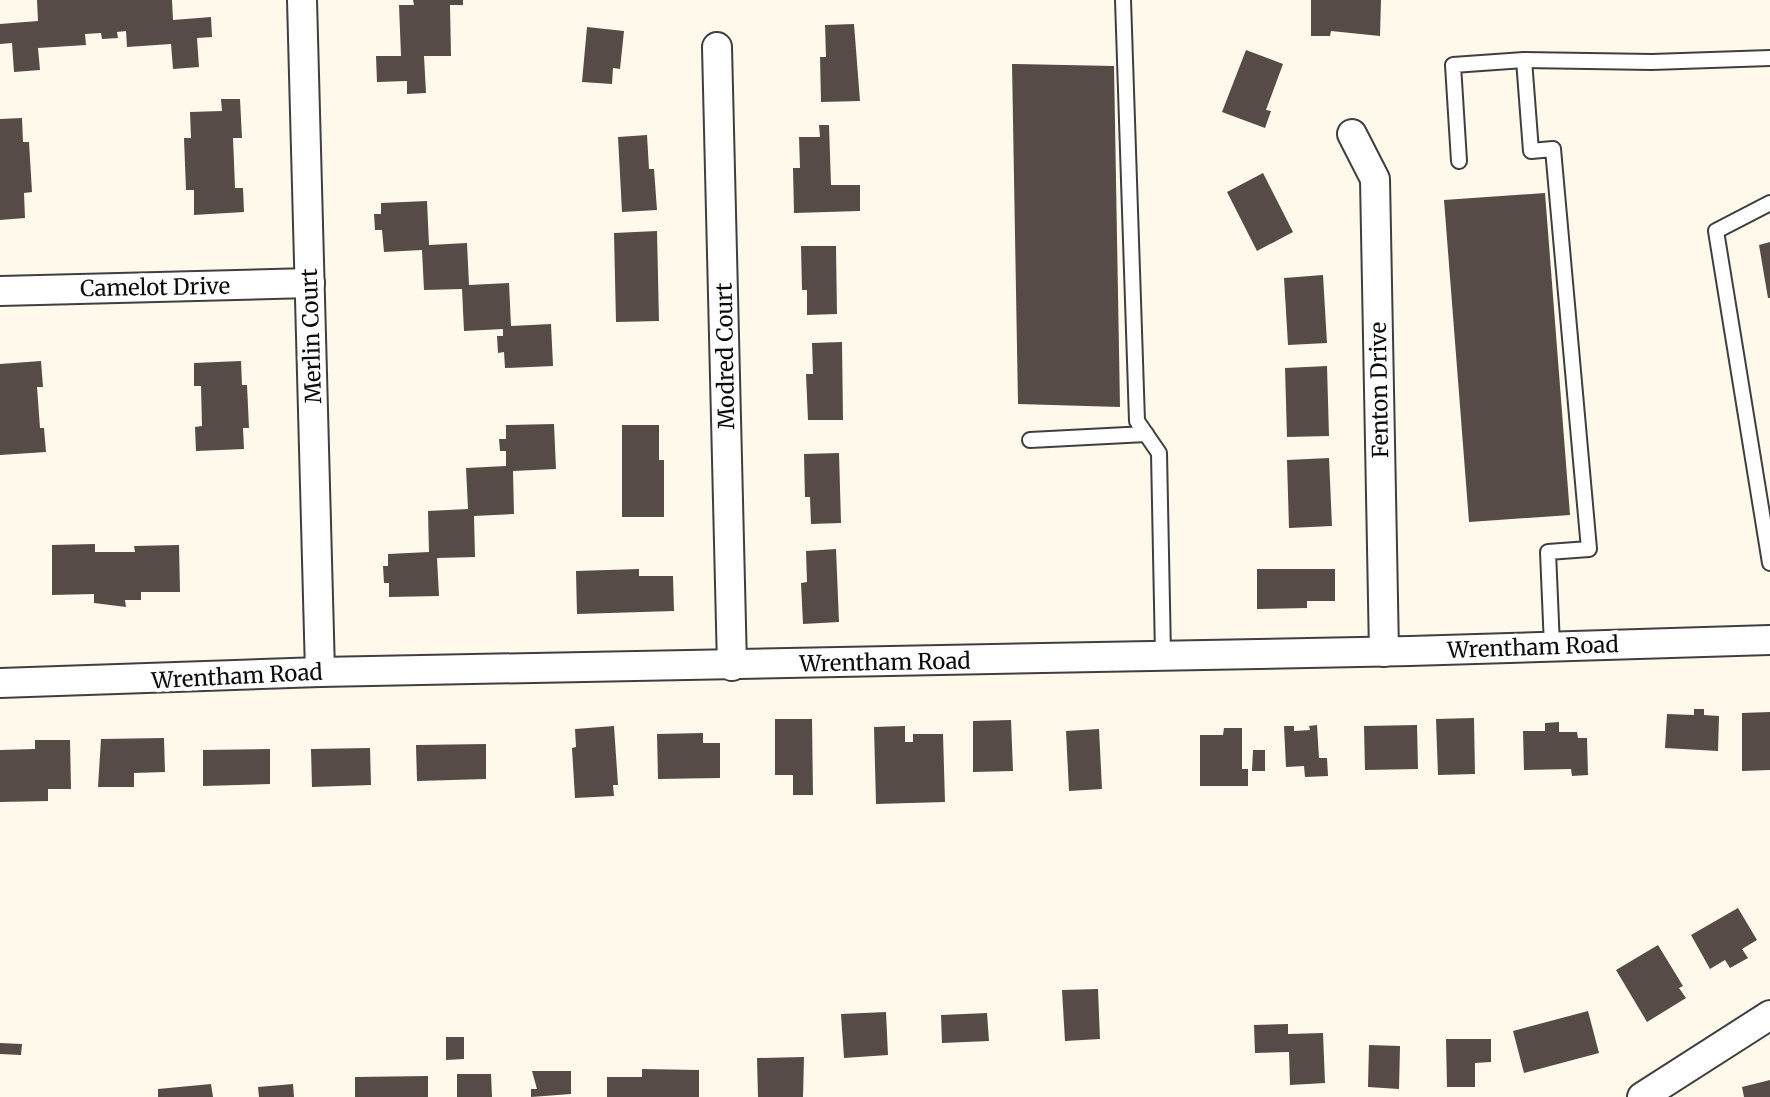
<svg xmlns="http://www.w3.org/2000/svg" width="1770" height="1097" font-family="Merriweather,serif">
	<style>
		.building { fill: #564b47 }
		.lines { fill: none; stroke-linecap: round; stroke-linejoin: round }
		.lane-casing { stroke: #3f3f3f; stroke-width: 18 }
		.street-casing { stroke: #3f3f3f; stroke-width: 32 }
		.lane { stroke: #fff; stroke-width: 14 }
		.street { stroke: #fff; stroke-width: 28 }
		.labels { text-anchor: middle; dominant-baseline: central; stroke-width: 8; stroke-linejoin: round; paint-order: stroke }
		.street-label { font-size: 22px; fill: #0c0c0c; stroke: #fff }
	</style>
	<rect width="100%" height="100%" fill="#fff9eb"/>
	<!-- building -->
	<g class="building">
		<path d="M37,0h135l1,20 38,-3 1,20 -15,1 2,29 -26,2 -2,-25 -44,3 -1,-16 -9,1 1,6 -16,1 -1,-6 -16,1 1,11 -48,3 2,22 -26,2 -2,-29 -12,1v-20l38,-3z"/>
		<path d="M413,0h50v5h-13l1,51h-27l2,37 -19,1v-13l-30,1 -1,-26h25l-2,-51h15z"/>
		<path d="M1311,0h70l-1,36 -49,-5 -1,5h-19z"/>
		<path d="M854,24l6,77 -39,1 -1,-45h6l-1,-32z"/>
		<path d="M587,27l37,4 -4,38 -7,-1 -1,16 -30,-2z"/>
		<path d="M1246,50l37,14 -17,46 5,1 -6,17 -43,-16z"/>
		<path d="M1012,64l102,2 6,341 -102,-3z"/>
		<path d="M221,99h19l2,39h-9l2,50h8l1,24 -50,3v-25h-8l-2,-52h7l-1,-26 32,-1z"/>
		<path d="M22,118l1,24h6l3,50 -8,1 1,25 -25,2v-101z"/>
		<path d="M819,125h10l2,60h29v26l-66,2 -1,-45h7l-1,-31h21z"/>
		<path d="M647,135l2,34h5l3,41 -35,2 -4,-75z"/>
		<path d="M1263,173l30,59 -36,19 -30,-59z"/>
		<path d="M1545,193l25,322 -101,7 -25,-322z"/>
		<path d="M427,201l2,44 38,-2 2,42 40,-2 2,43 40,-2 2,42 -48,2 -1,-16 -6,1 -1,-17h6v-7l-39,2 -2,-42 -38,1 -2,-40 -38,2 -2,-22h-7l-1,-16h7v-11z"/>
		<path d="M657,231l2,90 -43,1 -2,-89z"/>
		<path d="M1770,242v56h-2l-9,-53z"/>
		<path d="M801,246h35l1,68 -30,1v-25h-5z"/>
		<path d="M1323,275l4,68 -39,2 -4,-67z"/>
		<path d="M842,342l1,78h-35l-2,-46h7l-1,-31z"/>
		<path d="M41,361l2,26h-6l3,41h4l2,24 -46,3v-91z"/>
		<path d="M241,361l1,24h5l2,43h-6l1,21 -48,2 -1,-24 7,-1 -1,-40h-7v-23z"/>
		<path d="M1327,366l2,70 -42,1 -2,-69z"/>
		<path d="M554,424l2,45 -43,2 1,43 -40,2 1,41 -38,1 2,38 -50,1v-14h-5l-1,-17h5v-12l41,-2 -1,-41 40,-2 -2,-41 40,-2v-15h-6l-1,-12h7v-14z"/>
		<path d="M622,425h37v35h5v57h-42z"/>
		<path d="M839,453l2,70 -30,1 -1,-27h-5l-1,-43z"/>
		<path d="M1329,458l3,68 -43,2 -2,-68z"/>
		<path d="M95,544v8h40l-1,-6 45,-1 1,47h-39v8h-16l1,7 -32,-4v-9l-42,1v-50z"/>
		<path d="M836,549l3,73 -36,2 -2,-41 6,-1 -1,-31z"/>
		<path d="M639,569v7h34l1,35 -97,3 -1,-43z"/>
		<path d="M1257,569h78v32h-28v7l-50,1z"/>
		<path d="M1694,709h10v6l15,1 -1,35 -53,-3 2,-34 27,1z"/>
		<path d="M1770,712v58l-28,1v-58z"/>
		<path d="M1474,718l1,56 -37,1 -2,-56z"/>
		<path d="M775,719h37l1,76h-20v-20h-18z"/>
		<path d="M1011,720l2,51 -40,1v-51z"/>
		<path d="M1559,722v10h18l1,6h9l1,37 -16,1 -1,-7 -47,1 -1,-39h22v-8z"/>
		<path d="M1317,725l2,33h8l1,18 -23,1 -1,-11 -18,1 -2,-41h10v5l16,-1 -1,-4z"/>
		<path d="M1417,725l1,44 -53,1 -1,-44z"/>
		<path d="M614,726l4,59h-5l1,11 -39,2 -3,-50 4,-1 -1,-18z"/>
		<path d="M905,726v16h8v-8h30l2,68 -69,2 -2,-77z"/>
		<path d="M1224,728h18v41h6v17h-48v-51h23z"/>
		<path d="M1099,729l3,60 -33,2 -3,-60z"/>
		<path d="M703,733v10h17v35l-62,1 -1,-45z"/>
		<path d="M164,738l1,34 -31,1v14h-36l3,-48z"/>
		<path d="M35,740h35l1,49h-23v12l-48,1v-52l35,-1z"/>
		<path d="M486,744v35l-69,2 -1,-36z"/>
		<path d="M370,748l1,37 -59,2 -1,-38z"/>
		<path d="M270,749v35l-67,2v-36z"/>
		<path d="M1253,750h12v21h-13z"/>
		<path d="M1738,908l19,32 -15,9 6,9 -18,10 -5,-8 -15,9 -19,-34z"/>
		<path d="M1658,945l25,41 -4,2 7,10 -39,24 -31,-52z"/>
		<path d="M1098,989l2,50 -35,2 -3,-51z"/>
		<path d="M1588,1011l11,42 -75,20 -11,-42z"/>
		<path d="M886,1012l2,43 -44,3 -3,-44z"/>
		<path d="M987,1013l2,28 -47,2 -1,-28z"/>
		<path d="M1288,1024v10l35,-1 2,50 -35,2 -1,-33 -34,1 -1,-28z"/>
		<path d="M446,1037h18v22l-18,1z"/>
		<path d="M1446,1039h45v23l-16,1v24h-28z"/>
		<path d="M0,1043l22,1 -1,11 -21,-1z"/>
		<path d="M1369,1045l31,1 -1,43 -31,-2z"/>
		<path d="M804,1057l-1,40h-45l-1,-39z"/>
		<path d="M642,1069l57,1v27h-92v-20h35z"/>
		<path d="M532,1071h39v23l-40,3v-8h6z"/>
		<path d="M457,1074h34l1,23h-35z"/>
		<path d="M428,1076v21h-73v-20z"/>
		<path d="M1770,1080v17h-26l-2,-10z"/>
		<path d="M211,1084l2,13h-55v-8z"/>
		<path d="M293,1084l1,13h-35l-1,-10z"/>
	</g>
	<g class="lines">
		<defs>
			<g id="lane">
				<path d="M1123,0l14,421 22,32 4,201"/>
				<path d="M1524,60l128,2 118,-4"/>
				<path d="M1459,161l-6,-96 71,-5 7,91 22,-2 36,400 -41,3 4,94"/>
				<path d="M1770,203l-54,28 54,332"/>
				<path d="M1030,440l116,-6"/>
			</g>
			<g id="street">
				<path d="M302,0l18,672"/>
				<path d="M717,47l15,619"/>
				<path d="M1352,134l23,45 9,473"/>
				<path d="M0,291l310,-8"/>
				<path d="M0,683l320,-11 1090,-21 360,-11"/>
				<path d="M1642,1097l128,-82"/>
			</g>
		</defs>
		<!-- lane casing -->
		<use href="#lane" class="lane-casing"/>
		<!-- street casing -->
		<use href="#street" class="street-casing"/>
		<!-- lane -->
		<use href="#lane" class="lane"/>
		<!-- street -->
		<use href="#street" class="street"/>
	</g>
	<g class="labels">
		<!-- street labels -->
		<g class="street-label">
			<text transform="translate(155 287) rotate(-1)">Camelot Drive</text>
			<text transform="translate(311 336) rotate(-92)">Merlin Court</text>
			<text transform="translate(725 356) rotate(-91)">Modred Court</text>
			<text transform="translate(1379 390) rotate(-91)">Fenton Drive</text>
			<text transform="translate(1533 647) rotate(-2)">Wrentham Road</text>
			<text transform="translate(885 662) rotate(-1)">Wrentham Road</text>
			<text transform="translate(237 676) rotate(-3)">Wrentham Road</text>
		</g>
	</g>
</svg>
